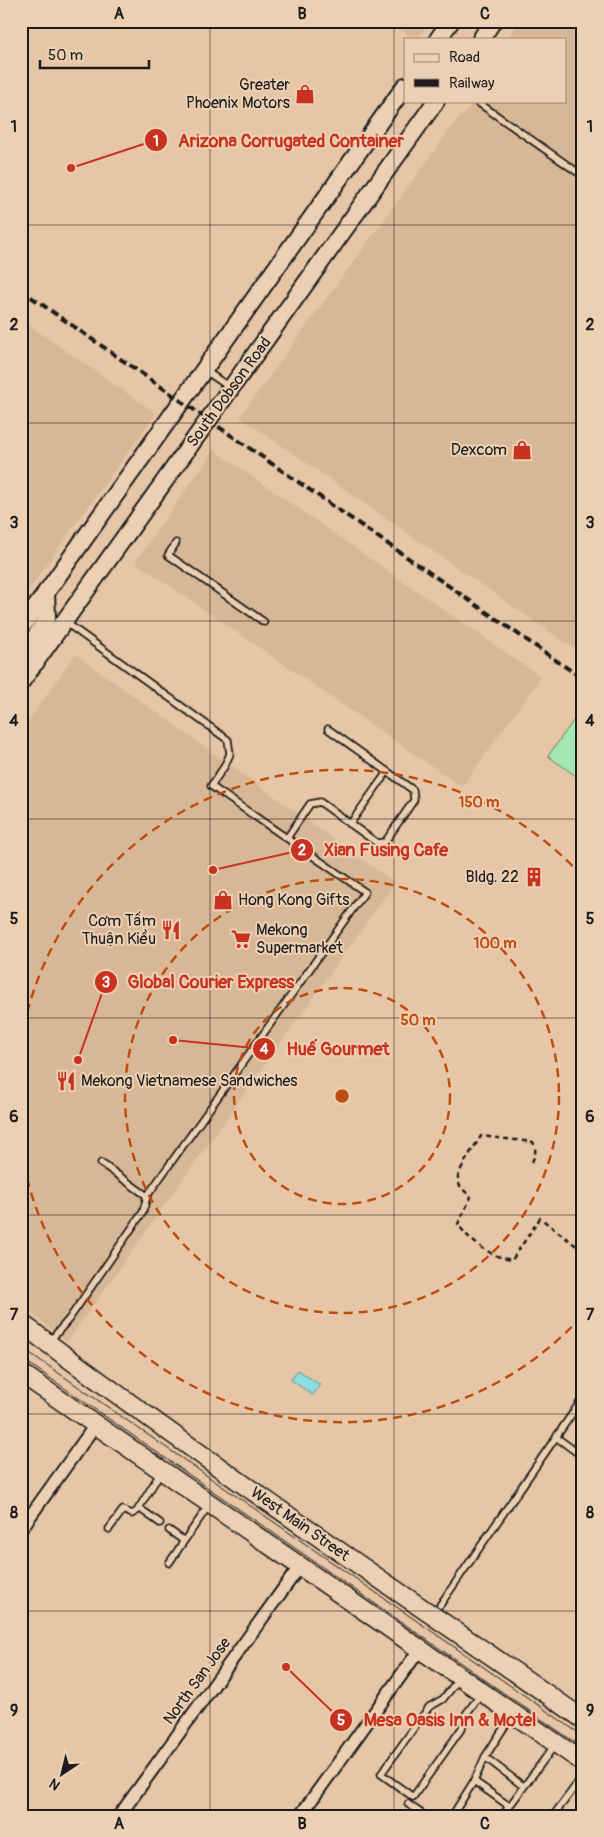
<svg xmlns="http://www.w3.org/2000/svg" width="604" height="1837" font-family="Pangolin,sans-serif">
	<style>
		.built { fill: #d8b797 }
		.green { fill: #a3e7b2; stroke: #608267 }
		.water { fill: #8cdee3; stroke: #5f9093 }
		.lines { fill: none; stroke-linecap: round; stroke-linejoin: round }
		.service-casing { stroke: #1c1c1c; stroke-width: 9 }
		.minor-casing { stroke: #1c1c1c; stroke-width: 15 }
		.secondary-casing { stroke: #1c1c1c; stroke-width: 20 }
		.primary-casing { stroke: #1c1c1c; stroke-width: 21 }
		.path { stroke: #1c1c1c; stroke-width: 2.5; stroke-dasharray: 5 4; stroke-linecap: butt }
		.service { stroke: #ecd0b3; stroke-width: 5.5 }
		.minor { stroke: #ecd0b3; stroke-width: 11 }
		.secondary { stroke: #ecd0b3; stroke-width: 16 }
		.primary { stroke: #ecd0b3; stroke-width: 18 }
		.tram { stroke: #1c1c1c; stroke-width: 1 }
		.rail { stroke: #1c1c1c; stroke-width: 4; stroke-dasharray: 8 4; stroke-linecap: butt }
		.grid { fill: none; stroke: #1c1c1c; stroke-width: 1; stroke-opacity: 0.55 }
		.ring { fill: none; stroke: #bf4d0f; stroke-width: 2.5; stroke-dasharray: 9 6 }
		.labels { text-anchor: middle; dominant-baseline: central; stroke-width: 4; stroke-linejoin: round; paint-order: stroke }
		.poi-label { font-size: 16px; fill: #1c1c1c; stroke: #ecd0b3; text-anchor: end }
		.street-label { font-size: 16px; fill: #1c1c1c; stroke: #ecd0b3 }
		.centre { fill: #bf4d0f; stroke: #ecd0b3; stroke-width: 2.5 }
		.ring-label { font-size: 15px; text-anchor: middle; font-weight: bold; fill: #bf4d0f; stroke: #ecd0b3; stroke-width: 4; stroke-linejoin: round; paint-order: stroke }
		.leader { fill: none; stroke: #c8321e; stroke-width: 2 }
		.callout-dot { fill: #c8321e; stroke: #ecd0b3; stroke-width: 2 }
		.mark-label { font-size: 15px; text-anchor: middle; font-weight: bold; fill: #fff }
		.callout-label { font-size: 18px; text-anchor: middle; font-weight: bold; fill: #c8321e; stroke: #ecd0b3; stroke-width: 4; stroke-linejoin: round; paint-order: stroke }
		.neatline { fill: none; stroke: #1c1c1c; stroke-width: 2 }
		.grid-label { font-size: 16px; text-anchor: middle; font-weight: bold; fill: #1c1c1c }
	</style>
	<rect width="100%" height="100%" fill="#e6c6a6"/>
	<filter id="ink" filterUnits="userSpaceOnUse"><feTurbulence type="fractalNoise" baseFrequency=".02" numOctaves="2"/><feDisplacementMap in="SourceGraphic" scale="10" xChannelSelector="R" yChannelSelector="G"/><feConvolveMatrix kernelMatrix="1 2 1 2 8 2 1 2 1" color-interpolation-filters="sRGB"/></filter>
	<g filter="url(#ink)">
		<!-- built -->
		<g class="built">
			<path d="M386,21h43l-9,14 -9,1z"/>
			<path d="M520,21h63v634l-343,-238 219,-300 6,-3 8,-13h92v-62h-58z"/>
			<path d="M21,320l135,93 -135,187z"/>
			<path d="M214,450l327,227 -79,110 -327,-225z"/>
			<path d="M75,654l320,229 -328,459 -46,-38v-572z"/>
		</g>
		<!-- green -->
		<path class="green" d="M581,710l2,1v62l-4,5 -31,-22z"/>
		<!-- water -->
		<path class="water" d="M298,1370l22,15 -7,10 -22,-15z"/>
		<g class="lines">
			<defs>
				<g id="service">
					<path d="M476,101l107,75"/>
					<path d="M206,371l23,16"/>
					<path d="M176,543l-8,12 96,67"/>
					<path d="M65,622l163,118 2,14 -6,13 -13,19 154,106 -218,304 -46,-33"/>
					<path d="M350,824l37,-52"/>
					<path d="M287,838l23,-34 10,-2 57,41 8,-1 29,-42 -1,-10 -85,-61"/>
					<path d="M49,1342l20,-23 74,-107 4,-16"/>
					<path d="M556,1437l27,20"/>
					<path d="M139,1508l21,15"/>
					<path d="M109,1529l14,-19 9,4 5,-3 24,-39"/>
					<path d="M169,1530l15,11 24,-34"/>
					<path d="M169,1563l15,-22"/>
					<path d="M440,1605l143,-207"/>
					<path d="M459,1679l-16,20 -14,8 -48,67 32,23 49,-69 4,-14 15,-20"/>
					<path d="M485,1757l38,29"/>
					<path d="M474,1781l35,25"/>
					<path d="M408,1804l17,12"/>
					<path d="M452,1816l22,-35 11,-24 27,-42"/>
					<path d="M502,1816l53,-71"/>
					<path d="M553,1816l30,-40"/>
				</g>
				<g id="minor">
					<path d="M21,1529l75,-105"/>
					<path d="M119,1816l181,-250"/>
					<path d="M300,1816l120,-167"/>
				</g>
				<g id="secondary">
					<path d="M438,39l13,-18"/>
					<path d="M481,39l12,-18"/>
					<path d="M21,628l384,-542"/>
					<path d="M36,662l-6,-8 1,-10 16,-26 -1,-26"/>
					<path d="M21,682l415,-581"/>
				</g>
				<g id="primary">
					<path d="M21,1323c183,138 374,266 562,396"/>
					<path d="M21,1373l562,389"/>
				</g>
			</defs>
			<!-- service casing -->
			<use href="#service" class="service-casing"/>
			<!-- minor casing -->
			<use href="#minor" class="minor-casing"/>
			<!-- secondary casing -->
			<use href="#secondary" class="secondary-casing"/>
			<!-- primary casing -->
			<use href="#primary" class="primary-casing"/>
			<!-- path -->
			<path class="path" d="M532,1162c3,-7 5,-12 1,-20l-52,-6c-5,9 -26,37 -23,46 1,5 9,11 13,15l-13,27c11,17 33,33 54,36l28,-42 43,33"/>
			<!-- service -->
			<use href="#service" class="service"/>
			<!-- minor -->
			<use href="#minor" class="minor"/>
			<!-- secondary -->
			<use href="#secondary" class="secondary"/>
			<!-- primary -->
			<use href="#primary" class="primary"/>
			<!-- tram -->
			<g class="tram">
				<path d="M21,1347l562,389"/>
				<path d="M21,1358l562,390"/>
			</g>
			<!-- rail -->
			<path class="rail" d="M21,290l562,389"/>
		</g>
	</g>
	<!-- grid -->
	<path class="grid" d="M210,21v1795M394,21v1795M21,225h562M21,423h562M21,621h562M21,819h562M21,1018h562M21,1215h562M21,1414h562M21,1611h562"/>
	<!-- distance rings -->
	<g class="ring">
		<circle cx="342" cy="1096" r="108"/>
		<circle cx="342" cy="1096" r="217"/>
		<path d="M582 1316A325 325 0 0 1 21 1150M21 1042A325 325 0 0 1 582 876"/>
	</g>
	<!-- icons -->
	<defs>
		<symbol id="shop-bare" viewBox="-9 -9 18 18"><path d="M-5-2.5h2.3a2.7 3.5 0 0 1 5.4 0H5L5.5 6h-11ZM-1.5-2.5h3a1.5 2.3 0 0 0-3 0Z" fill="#c8321e" stroke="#ecd0b3" stroke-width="2.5" paint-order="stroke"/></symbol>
		<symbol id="building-bare" viewBox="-9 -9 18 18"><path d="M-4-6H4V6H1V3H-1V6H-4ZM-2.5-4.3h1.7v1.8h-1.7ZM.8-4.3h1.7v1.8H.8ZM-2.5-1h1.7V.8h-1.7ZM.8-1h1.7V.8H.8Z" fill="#c8321e" stroke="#ecd0b3" stroke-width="2.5" paint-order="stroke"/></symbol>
		<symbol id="restaurant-bare" viewBox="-9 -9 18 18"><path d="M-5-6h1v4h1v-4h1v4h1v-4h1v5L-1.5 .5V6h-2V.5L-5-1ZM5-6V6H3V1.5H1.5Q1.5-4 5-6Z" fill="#c8321e" stroke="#ecd0b3" stroke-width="2.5" paint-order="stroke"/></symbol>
		<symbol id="supermarket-bare" viewBox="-9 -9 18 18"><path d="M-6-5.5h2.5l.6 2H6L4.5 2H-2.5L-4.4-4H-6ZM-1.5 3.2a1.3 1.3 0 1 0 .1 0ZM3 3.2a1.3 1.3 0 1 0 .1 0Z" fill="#c8321e" stroke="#ecd0b3" stroke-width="2.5" paint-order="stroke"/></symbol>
	</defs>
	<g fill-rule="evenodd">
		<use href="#shop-bare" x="291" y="80" width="28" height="28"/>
		<use href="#shop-bare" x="508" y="436" width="28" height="28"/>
		<use href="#building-bare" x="520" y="863" width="28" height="28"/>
		<use href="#shop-bare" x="209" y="886" width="28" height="28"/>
		<use href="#restaurant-bare" x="157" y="916" width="28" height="28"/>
		<use href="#supermarket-bare" x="227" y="925" width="28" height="28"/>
		<use href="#restaurant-bare" x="52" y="1067" width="28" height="28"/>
	</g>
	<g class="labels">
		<!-- poi labels -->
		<g class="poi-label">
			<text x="290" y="85">Greater<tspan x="290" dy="18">Phoenix Motors</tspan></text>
			<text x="507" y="450">Dexcom</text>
			<text x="519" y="877">Bldg. 22</text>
			<text x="238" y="900" text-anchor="start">Hong Kong Gifts</text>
			<text x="156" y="921">Cơm Tấm<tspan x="156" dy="18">Thuận Kiều</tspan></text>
			<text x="256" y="930" text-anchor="start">Mekong<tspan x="256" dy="18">Supermarket</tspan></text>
			<text x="81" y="1081" text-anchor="start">Mekong Vietnamese Sandwiches</text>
		</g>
		<!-- street labels -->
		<g class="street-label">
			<text transform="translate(229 392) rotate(-54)">South Dobson Road</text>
			<text transform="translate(300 1524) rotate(35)">West Main Street</text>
			<text transform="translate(197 1681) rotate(-54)">North San Jose</text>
		</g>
	</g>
	<circle cx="342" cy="1096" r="8" class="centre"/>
	<g class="ring-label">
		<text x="479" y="807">150 m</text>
		<text x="495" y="948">100 m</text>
		<text x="418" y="1025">50 m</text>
	</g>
	<!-- callouts -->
	<path class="leader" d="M71 168L156 140M213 870L302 850M78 1060L106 982M173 1040L264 1049M286 1667L341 1720"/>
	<g class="callout-dot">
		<circle cx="71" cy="168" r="5"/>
		<circle cx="213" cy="870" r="5"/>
		<circle cx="78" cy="1060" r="5"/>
		<circle cx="173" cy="1040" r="5"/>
		<circle cx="286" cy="1667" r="5"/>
		<circle cx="156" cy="140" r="12"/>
		<circle cx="302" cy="850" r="12"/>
		<circle cx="106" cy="982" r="12"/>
		<circle cx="264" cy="1049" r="12"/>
		<circle cx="341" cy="1720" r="12"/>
	</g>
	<g class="mark-label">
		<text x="156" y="146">1</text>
		<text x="302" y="855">2</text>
		<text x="106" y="987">3</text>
		<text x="264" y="1054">4</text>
		<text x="341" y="1725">5</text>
	</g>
	<g class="callout-label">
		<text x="291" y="147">Arizona Corrugated Container</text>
		<text x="386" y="856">Xian Fusing Cafe</text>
		<text x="211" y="988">Global Courier Express</text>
		<text x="338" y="1055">Huế Gourmet</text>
		<text x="450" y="1726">Mesa Oasis Inn &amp; Motel</text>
	</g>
	<!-- margin -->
	<rect width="604" height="1837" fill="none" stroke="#ecd0b3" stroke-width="55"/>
	<!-- legend -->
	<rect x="404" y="38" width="162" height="65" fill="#ecd0b3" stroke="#998877"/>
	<rect x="414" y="54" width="25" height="8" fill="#ecd0b3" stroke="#998877"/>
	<text x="449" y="62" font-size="15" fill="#1c1c1c">Road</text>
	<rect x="414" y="79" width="25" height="8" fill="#1c1c1c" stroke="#998877"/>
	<text x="449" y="88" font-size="15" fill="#1c1c1c">Railway</text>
	<!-- north arrow -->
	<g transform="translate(62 1774) rotate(215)" stroke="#ecd0b3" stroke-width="4" paint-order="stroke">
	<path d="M0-4L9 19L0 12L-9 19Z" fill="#1c1c1c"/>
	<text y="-8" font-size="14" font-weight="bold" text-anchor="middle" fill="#1c1c1c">N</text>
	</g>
	<!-- scale -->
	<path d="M40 60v8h109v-8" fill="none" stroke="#1c1c1c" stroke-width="2.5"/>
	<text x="48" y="60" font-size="15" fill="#1c1c1c" stroke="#ecd0b3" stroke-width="4" paint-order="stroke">50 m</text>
	<rect x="28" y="28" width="548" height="1782" class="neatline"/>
	<g class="grid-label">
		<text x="119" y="19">A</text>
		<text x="302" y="19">B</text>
		<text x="485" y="19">C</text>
		<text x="14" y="132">1</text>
		<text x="590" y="132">1</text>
		<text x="14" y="330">2</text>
		<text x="590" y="330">2</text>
		<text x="14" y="528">3</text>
		<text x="590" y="528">3</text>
		<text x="14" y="726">4</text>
		<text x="590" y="726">4</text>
		<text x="14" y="924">5</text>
		<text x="590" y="924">5</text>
		<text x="14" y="1122">6</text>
		<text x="590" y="1122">6</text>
		<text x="14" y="1320">7</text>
		<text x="590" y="1320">7</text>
		<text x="14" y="1518">8</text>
		<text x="590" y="1518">8</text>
		<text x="14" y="1716">9</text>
		<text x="590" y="1716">9</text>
		<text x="119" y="1829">A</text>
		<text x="302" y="1829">B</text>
		<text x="485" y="1829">C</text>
	</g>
</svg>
